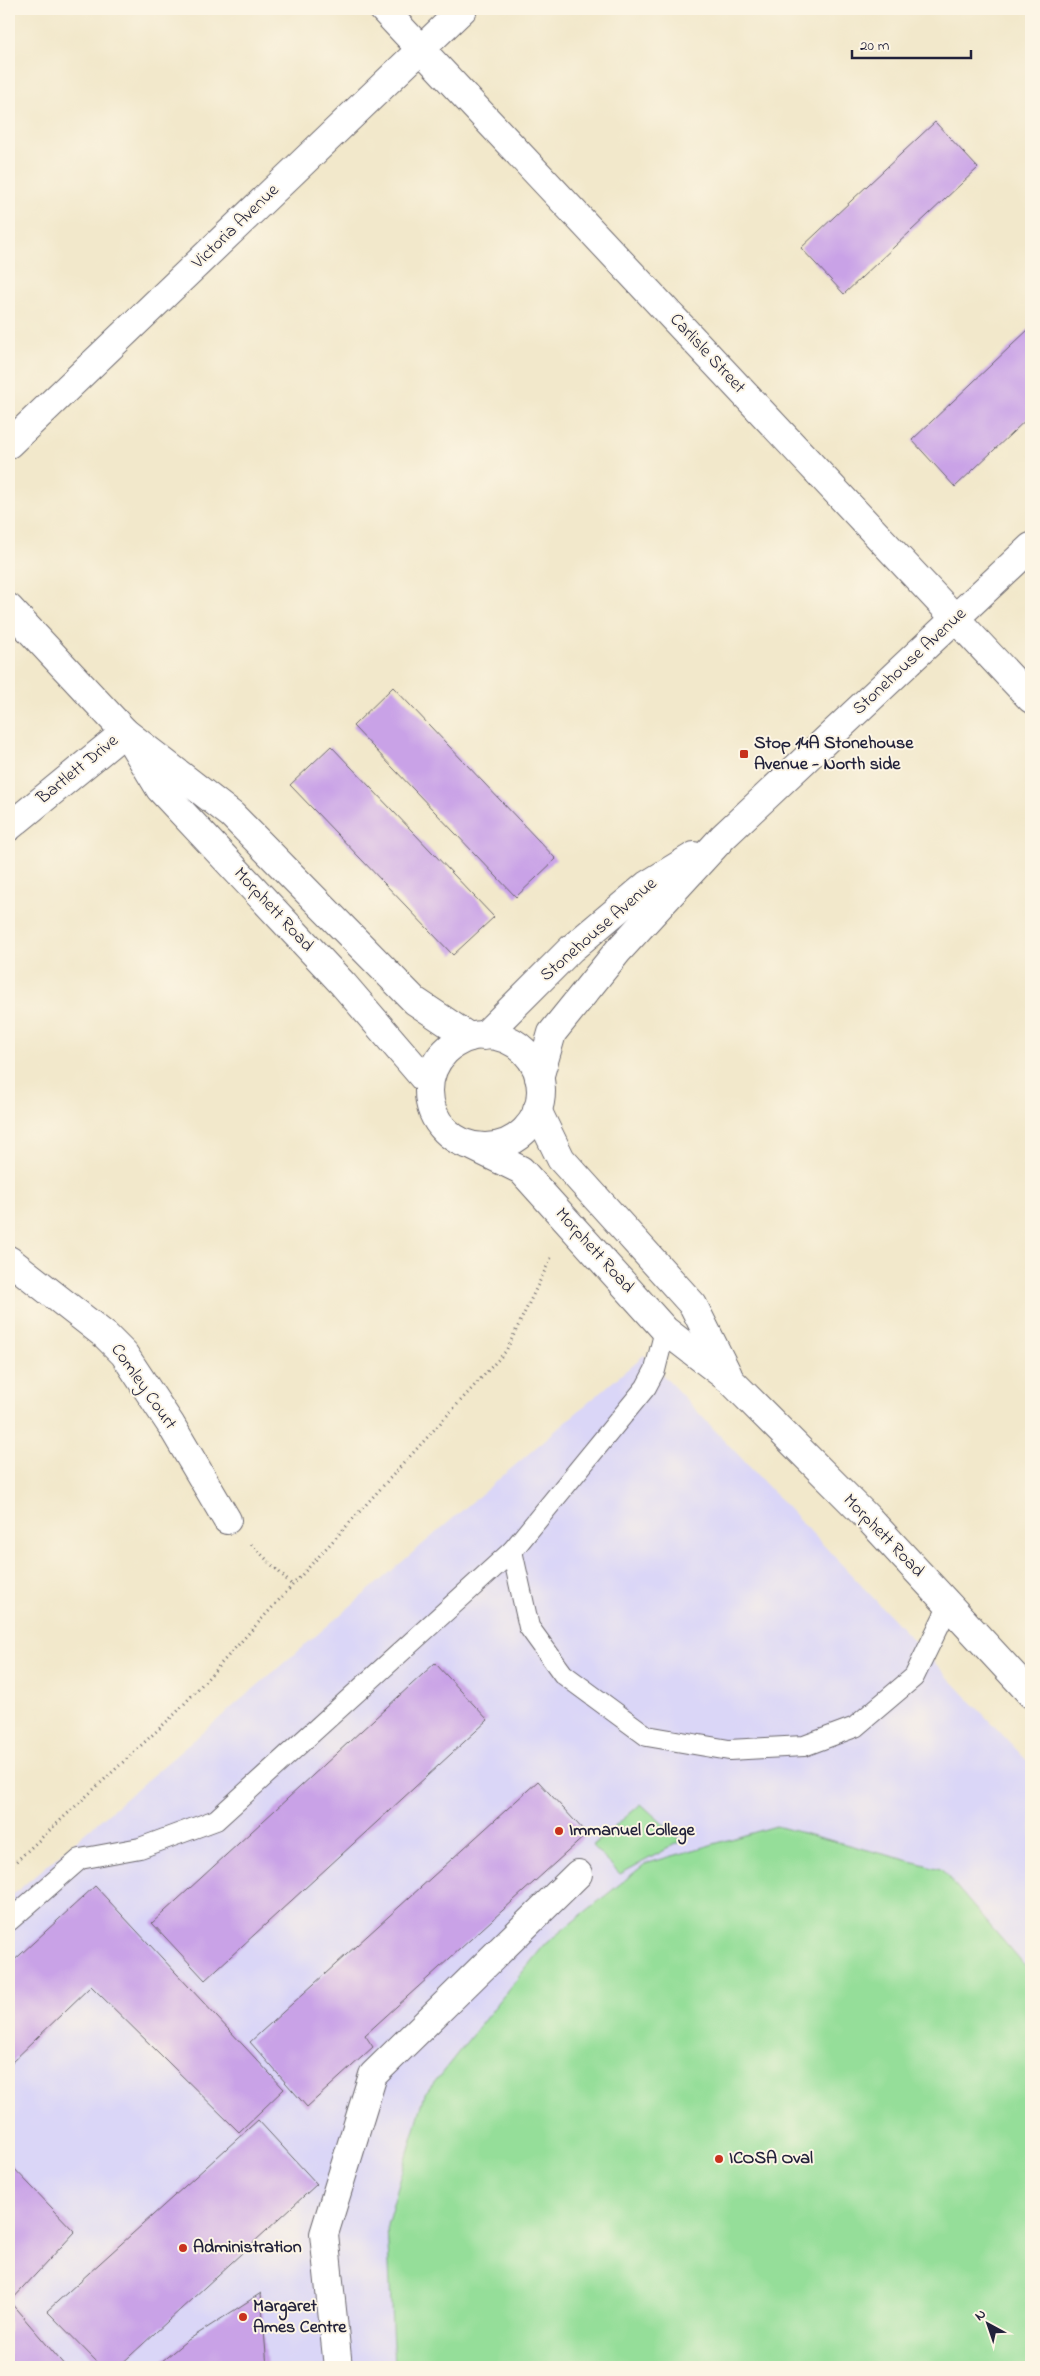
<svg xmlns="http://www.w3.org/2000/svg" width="1040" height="2376" font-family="'Indie Flower',sans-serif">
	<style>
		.built { fill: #dad6f7 }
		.green { fill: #95de99; stroke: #5c806a }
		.building { fill: #c9a2e7 }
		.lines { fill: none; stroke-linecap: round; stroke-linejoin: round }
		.service-casing { stroke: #6b676d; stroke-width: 22 }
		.minor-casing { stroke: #6b676d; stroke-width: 30 }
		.tertiary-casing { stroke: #6b676d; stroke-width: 30 }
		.path { stroke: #6b676d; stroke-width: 3; stroke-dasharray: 1 4; stroke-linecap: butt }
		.service { stroke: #fff; stroke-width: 20 }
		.minor { stroke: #fff; stroke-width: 28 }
		.tertiary { stroke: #fff; stroke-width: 28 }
		.poi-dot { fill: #c8321e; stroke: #fcf5e5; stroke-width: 2 }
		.labels { text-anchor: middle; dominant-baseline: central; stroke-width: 4; stroke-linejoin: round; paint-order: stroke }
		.street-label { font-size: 18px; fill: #22223b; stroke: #fcf5e5 }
		.poi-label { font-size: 18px; font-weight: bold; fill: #22223b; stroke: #fcf5e5; text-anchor: start }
	</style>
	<rect width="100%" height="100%" fill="#fcf5e5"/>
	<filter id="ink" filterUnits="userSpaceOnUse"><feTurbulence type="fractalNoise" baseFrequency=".02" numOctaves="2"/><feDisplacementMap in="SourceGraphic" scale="10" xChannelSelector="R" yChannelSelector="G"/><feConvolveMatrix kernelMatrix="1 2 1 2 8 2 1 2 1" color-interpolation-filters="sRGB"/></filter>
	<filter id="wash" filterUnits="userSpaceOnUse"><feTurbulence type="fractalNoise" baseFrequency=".0096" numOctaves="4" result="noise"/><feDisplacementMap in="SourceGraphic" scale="20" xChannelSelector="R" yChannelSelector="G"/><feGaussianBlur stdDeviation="1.12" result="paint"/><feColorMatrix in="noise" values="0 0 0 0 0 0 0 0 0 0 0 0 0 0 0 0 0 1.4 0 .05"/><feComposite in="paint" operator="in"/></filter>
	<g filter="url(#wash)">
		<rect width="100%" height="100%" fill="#f2e8cb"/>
		<!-- built -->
		<path class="built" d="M644,1355l387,410v602h-1022v-469z"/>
		<!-- green -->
		<g class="green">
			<path d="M641,1804l41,37 -62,33 -28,-28z"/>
			<path d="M776,1826l165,43 90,104v394h-637l-7,-142 38,-131 120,-150 100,-80z"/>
		</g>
		<g id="blocks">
			<!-- building -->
			<g class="building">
				<path d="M935,122l43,46 -134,126 -43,-46z"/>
				<path d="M1031,327v88l-76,72 -43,-47z"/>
				<path d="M393,687l163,172 -40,38 -163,-171z"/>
				<path d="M331,746l163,171 -41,38 -163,-170z"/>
				<path d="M435,1663l53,57 -283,260 -53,-57z"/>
				<path d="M538,1781l49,53 -222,201 8,12 -66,60 -57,-65z"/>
				<path d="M95,1886l189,203 -45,43 -148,-146 -82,79v-100z"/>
				<path d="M258,2120l59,64 -199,183h-16l-55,-56z"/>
				<path d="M9,2163l66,69 -65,70 56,65h-57z"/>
				<path d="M261,2293l6,74h-112l30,-25z"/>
			</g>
		</g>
	</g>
	<g filter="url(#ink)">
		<use href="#blocks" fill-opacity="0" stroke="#6b676d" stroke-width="1"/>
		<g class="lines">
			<defs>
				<g id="service">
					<path d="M665,1330l-10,40 -9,17 -134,164 17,76 34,47 84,62 82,14 75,-4 51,-19 59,-50 35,-72"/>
					<path d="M9,1921l71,-62 60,-11 76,-28 296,-269"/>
				</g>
				<g id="minor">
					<path d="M383,9l648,690"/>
					<path d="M9,444l454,-435"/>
					<path d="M9,827l116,-95"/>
					<path d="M9,1260l97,76 18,18 47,71 56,95"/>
					<path d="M338,2367l-14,-133 49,-159 205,-201"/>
				</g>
				<g id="tertiary">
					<path d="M9,608l116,124 107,83 183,186 54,36"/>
					<path d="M134,746l26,43 183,195 86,100"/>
					<circle cx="485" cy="1091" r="56"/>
					<path d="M484,1036l87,-87 76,-64 47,-29"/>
					<path d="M539,1078l13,-45 66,-82 105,-114 308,-290"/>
					<path d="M537,1110l24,49 132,146 35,70"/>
					<path d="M474,1147l47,23 144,160 66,51 137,137 163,176"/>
				</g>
			</defs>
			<!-- service casing -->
			<use href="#service" class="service-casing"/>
			<!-- minor casing -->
			<use href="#minor" class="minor-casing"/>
			<!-- tertiary casing -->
			<use href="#tertiary" class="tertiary-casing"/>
			<!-- path -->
			<g class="path">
				<path d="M251,1544l42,42"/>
				<path d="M9,1868l167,-155 330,-362 45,-93"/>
			</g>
			<!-- service -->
			<use href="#service" class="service"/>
			<!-- minor -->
			<use href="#minor" class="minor"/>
			<!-- tertiary -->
			<use href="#tertiary" class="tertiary"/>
		</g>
	</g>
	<!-- markers -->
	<g class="poi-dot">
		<rect x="739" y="749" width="10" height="10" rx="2.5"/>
		<circle cx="559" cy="1831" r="5"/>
		<circle cx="719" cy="2159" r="5"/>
		<circle cx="183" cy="2248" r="5"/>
		<circle cx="243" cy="2317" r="5"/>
	</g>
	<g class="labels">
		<!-- street labels -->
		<g class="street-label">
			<text transform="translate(236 227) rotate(-44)">Victoria Avenue</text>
			<text transform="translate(707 354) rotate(47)">Carlisle Street</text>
			<text transform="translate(910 662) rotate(-43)">Stonehouse Avenue</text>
			<text transform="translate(78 770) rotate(-39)">Bartlett Drive</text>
			<text transform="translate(273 910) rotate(47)">Morphett Road</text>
			<text transform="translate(599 930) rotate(-41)">Stonehouse Avenue</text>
			<text transform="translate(594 1251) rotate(48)">Morphett Road</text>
			<text transform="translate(143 1387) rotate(55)">Comley Court</text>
			<text transform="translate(883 1536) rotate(46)">Morphett Road</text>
		</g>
		<!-- poi labels -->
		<g class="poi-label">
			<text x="754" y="744">Stop 14A Stonehouse<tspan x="754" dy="21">Avenue - North side</tspan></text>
			<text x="569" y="1831">Immanuel College</text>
			<text x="729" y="2159">ICOSA Oval</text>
			<text x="193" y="2248">Administration</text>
			<text x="253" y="2307">Margaret<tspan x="253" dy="21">Ames Centre</tspan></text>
		</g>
	</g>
	<!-- margin -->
	<rect width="1040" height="2376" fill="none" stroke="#fcf5e5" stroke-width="30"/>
	<!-- north arrow -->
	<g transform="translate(988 2324) rotate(320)" stroke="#fcf5e5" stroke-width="4" paint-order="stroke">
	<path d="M0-4L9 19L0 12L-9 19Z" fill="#22223b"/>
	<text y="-8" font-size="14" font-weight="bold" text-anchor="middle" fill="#22223b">N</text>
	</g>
	<!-- scale -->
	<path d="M852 50v8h119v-8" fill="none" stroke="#22223b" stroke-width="2.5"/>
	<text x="860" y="50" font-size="15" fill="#22223b" stroke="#fcf5e5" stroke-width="4" paint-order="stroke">20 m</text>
</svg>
